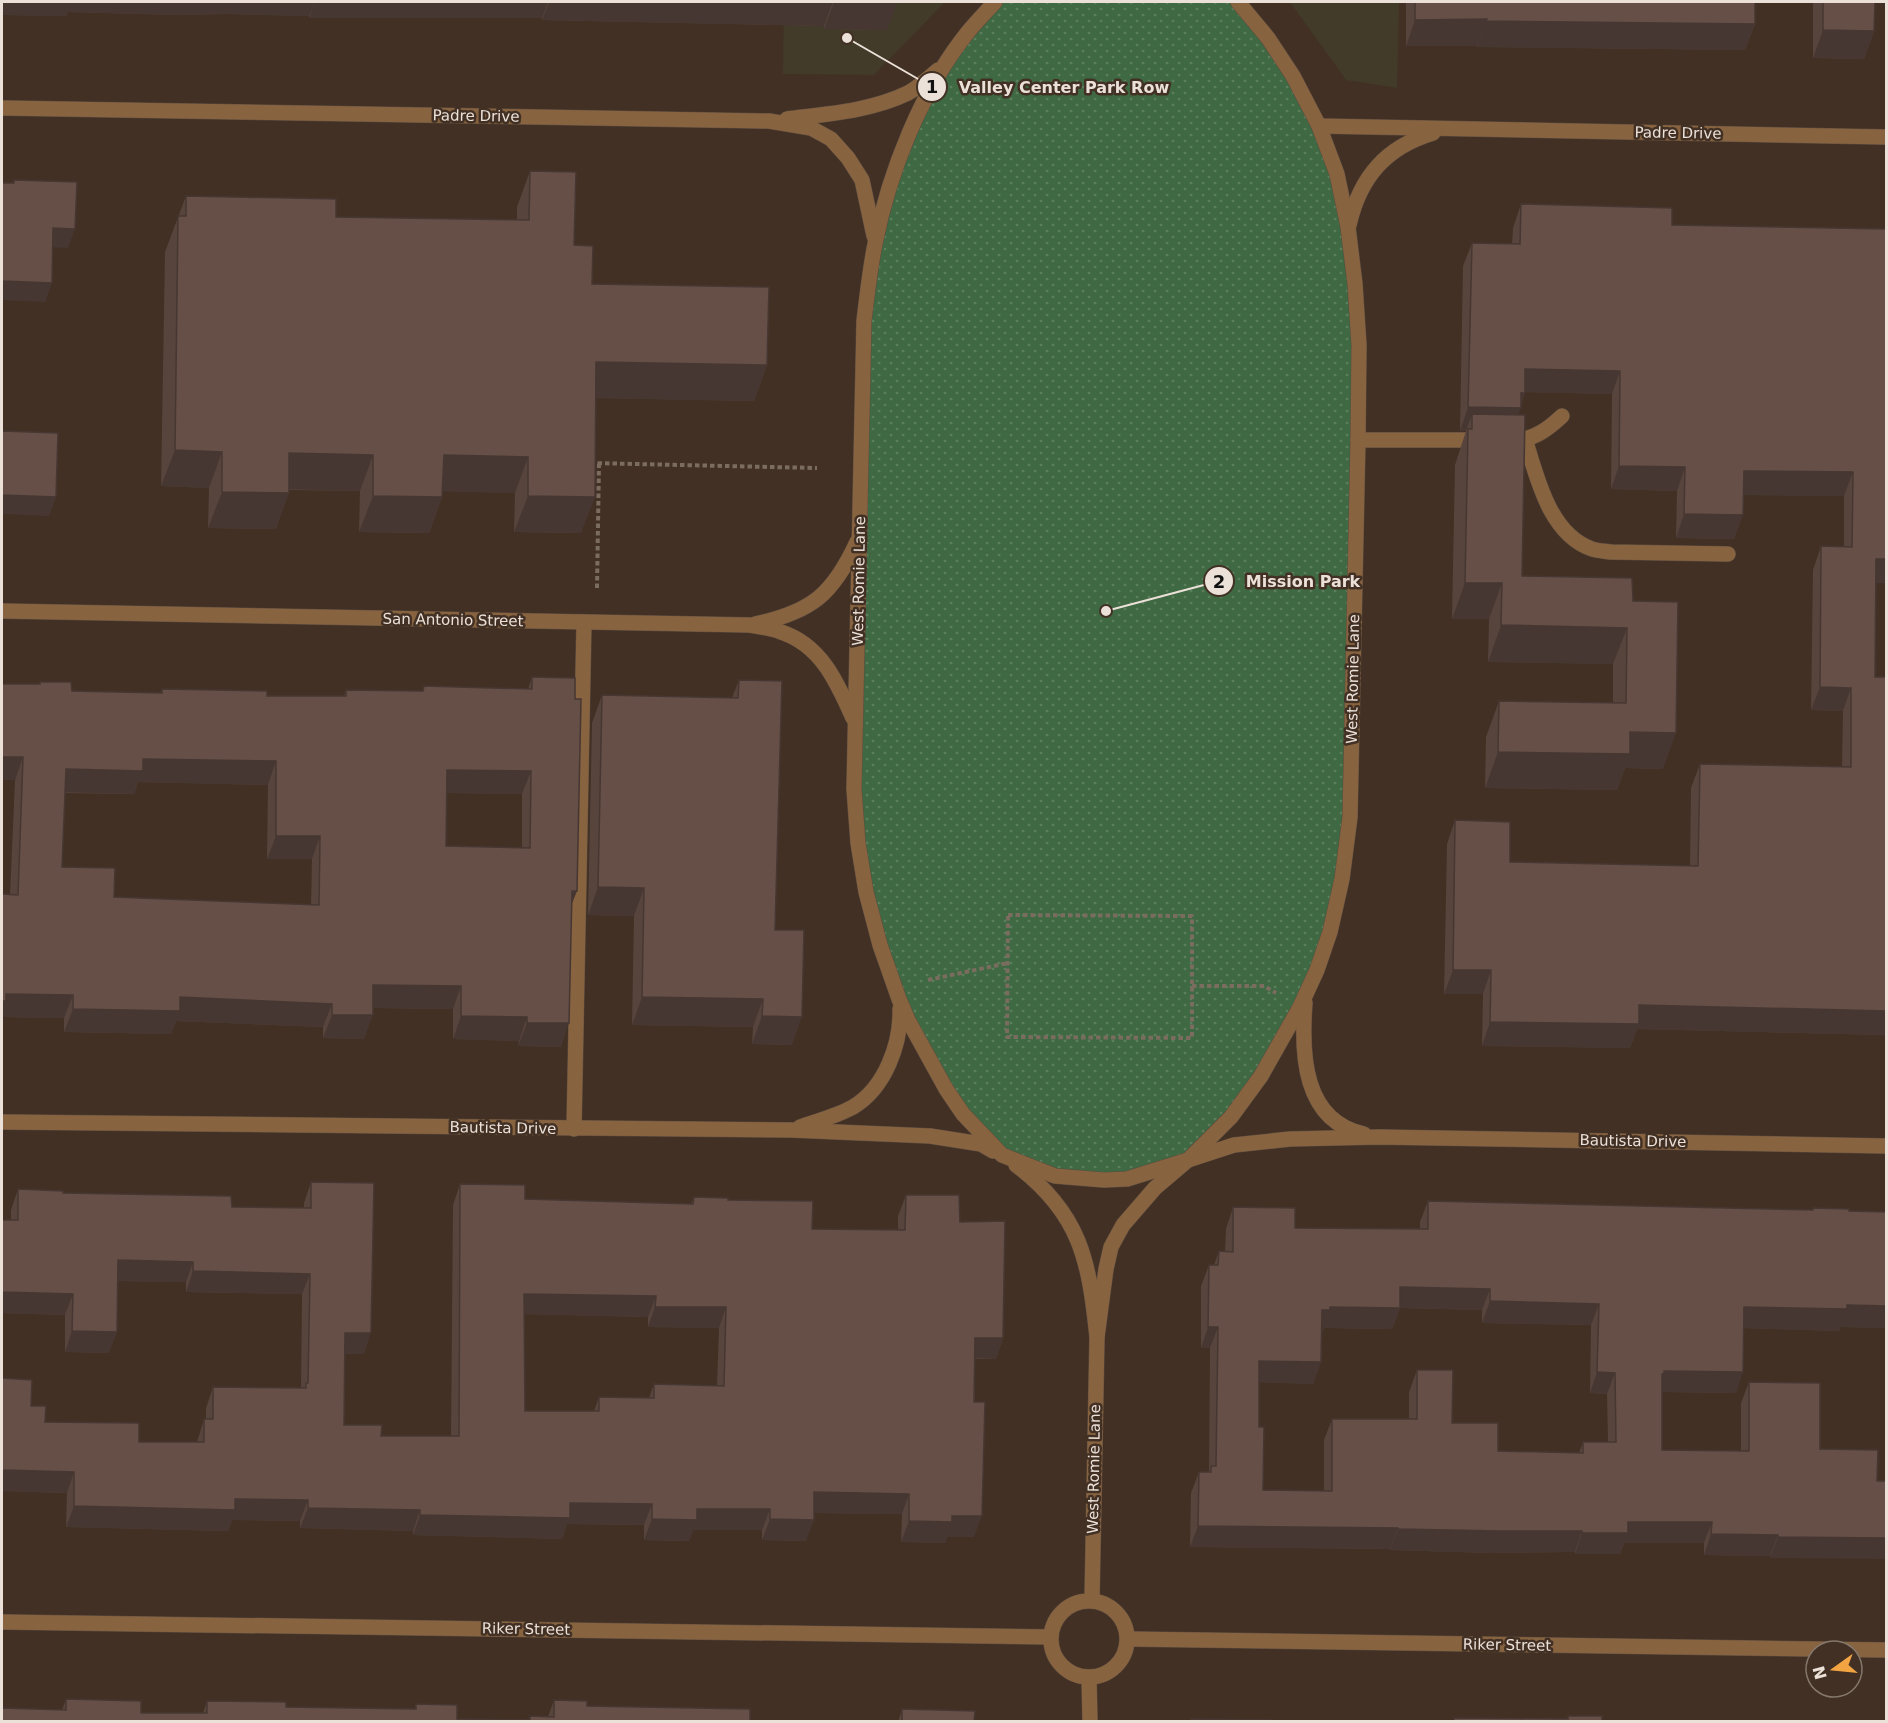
<svg xmlns="http://www.w3.org/2000/svg" width="1888" height="1723" font-family="'DejaVu Sans',sans-serif">
	<style>
		.commercial { fill: #423b2a }
		.park { fill: url(#park-dots) }
		.lines { fill: none; stroke-linecap: round; stroke-linejoin: round }
		.minor-casing { stroke: #5c4c40; stroke-width: 16 }
		.path { stroke: #7b6c60; stroke-width: 4; stroke-dasharray: 4.5 3; stroke-linecap: butt }
		.minor { stroke: #886340; stroke-width: 15 }
		.wall { fill: #57443d; fill-rule: evenodd }
		.shaded-wall { fill: #473732 }
		.building { fill: #654f47; stroke: #473732; stroke-width: 1.5; fill-rule: evenodd }
		.labels { text-anchor: middle; dominant-baseline: central; stroke-width: 5; stroke-linejoin: round; paint-order: stroke }
		.street-label { font-size: 15px; fill: #ece1d9; stroke: #413023 }
		.leader { fill: none; stroke: #ece1d9; stroke-width: 2 }
		.callout-dot { fill: #ece1d9; stroke: #413023; stroke-width: 2 }
		.mark-label { font-size: 18px; text-anchor: middle; font-weight: bold; fill: #111 }
		.callout-label { font-size: 16px; text-anchor: middle; font-weight: bold; fill: #ece1d9; stroke: #413023; stroke-width: 5; stroke-linejoin: round; paint-order: stroke }
	</style>
	<defs>
		<pattern id="park-dots" width="8" height="8" patternUnits="userSpaceOnUse" patternTransform="scale(1.5)"><rect width="8" height="8" fill="#3f6942"/><path d="M2 2h.1M6 6h.1" fill="none" stroke="#5b7e5d" stroke-width="1.8" stroke-linecap="round"/></pattern>
	</defs>
	<rect width="100%" height="100%" fill="#413023"/>
	<!-- commercial -->
	<g class="commercial">
		<path d="M784,2h161l-71,73 -91,-1z"/>
		<path d="M1290,2h109l-2,86 -51,-8z"/>
	</g>
	<!-- park -->
	<path class="park" d="M995,2h243l81,124 36,158 -5,533 -20,115 -45,103 -97,125 -38,13 -95,3 -71,-38 -76,-118 -50,-177 6,-522 33,-152 70,-137z"/>
	<g class="lines">
		<defs>
			<g id="minor">
				<path d="M995,2c-9,10 -19,20 -27,30 -46,57 -79,140 -93,212 -5,25 -8,51 -11,77l-10,468 4,54 8,49 14,53 19,54 9,21 38,69 17,25 39,41 53,21 49,4 23,-1 61,-19 43,-43 30,-41 39,-69 17,-37 13,-38 12,-53 8,-62 8,-377 1,-95 -4,-61 -7,-57 -11,-53 -18,-48 -26,-50 -25,-38 -30,-36"/>
				<path d="M2,108l767,13 42,7 20,11 17,19 14,22 12,56"/>
				<path d="M787,119c40,-5 84,-8 121,-26 11,-6 21,-15 30,-23"/>
				<path d="M1319,126l567,11"/>
				<path d="M1349,225c11,-48 37,-78 84,-92"/>
				<path d="M1525,439c12,38 24,95 67,110 6,2 13,2 19,3l117,2"/>
				<path d="M1358,440h125"/>
				<path d="M1516,441c20,-3 32,-12 46,-25"/>
				<path d="M2,611l747,14c11,2 22,3 32,7 40,13 56,50 72,86"/>
				<path d="M755,624c57,-12 78,-30 102,-82"/>
				<path d="M1305,1003c-4,51 -2,118 59,131"/>
				<path d="M2,1122l789,8 139,6 51,8 12,7"/>
				<path d="M800,1127c17,-6 37,-11 53,-20 32,-19 48,-63 47,-98"/>
				<path d="M574,1129l10,-507"/>
				<path d="M1016,1165c65,49 73,96 81,172"/>
				<path d="M1092,1600l5,-263 9,-68 5,-22 12,-22 32,-37 33,-28 46,-15 56,-6 89,-2 507,9"/>
				<circle cx="1089" cy="1639" r="38"/>
				<path d="M2,1622l1049,15"/>
				<path d="M1128,1639l758,11"/>
				<path d="M1089,1677l1,45"/>
			</g>
		</defs>
		<!-- minor casing -->
		<use href="#minor" class="minor-casing"/>
		<!-- path -->
		<g class="path">
			<path d="M590,463l227,5"/>
			<path d="M597,588l2,-125"/>
			<path d="M1008,915l184,1v122l-185,-1z"/>
			<path d="M928,980l80,-17"/>
			<path d="M1192,986h72l12,7"/>
		</g>
		<!-- minor -->
		<use href="#minor" class="minor"/>
	</g>
	<!-- wall -->
	<g class="wall">
		<path d="M2,2h895l-10,28 -63,-1v-3l-282,-6v-2h-233v-2l-81,-2 -51,1 -109,-3 -2,4 -64,-1z"/>
		<path d="M1406,2h349v22l-10,26 -268,-3v-1h-71z"/>
		<path d="M1813,2h62l-1,29 -10,28 -51,-1z"/>
		<path d="M530,171l44,74 18,39 175,81 -13,36 -158,-3 -15,135 -67,-1 1,-39 -72,-2 -1,6 -13,36 -70,-1 1,-41 -71,-1 -13,39 -68,-1 1,-40 -48,-2 4,-234 21,-56 150,21 181,3v-13z"/>
		<path d="M1521,204l151,21 215,4v354h-11l-1,94 12,358 -250,-6 -7,19 -148,-2 1,-52h-39l3,-150 8,-24 55,42 180,4 1,-78 9,-24 142,3 1,-56 -32,-1 2,-140 8,-24h23v-50l-101,-1 -9,44 -58,-1 1,-47 -66,-2 1,-95 -87,-2 -7,23 4,161 111,25 30,168 -38,-1 -8,22 -132,-2 1,-51 13,-36 114,2v-39l-125,-2 1,-43h-37l3,-154 11,-34h-6l3,-165 9,-23 40,1 1,-16z"/>
		<path d="M532,677l39,230 -10,140 -43,-1 1,-5 -66,-2v-30l-80,-1 -9,31 -41,-1v-11l-147,-6 -5,13 -107,-2v-14l-62,-1v-123l8,1 5,-115 25,-98 32,9 89,2 1,-4 105,7h77l2,-6 76,1 2,-5 104,3zM138,782l130,3 -1,74h45l-1,46 -197,-8 -52,-30 3,-74 69,1zM447,793l75,1v54l-76,-2z"/>
		<path d="M739,680l36,250 17,115 -40,-1 1,-17 -121,-2 2,-109 -46,-1 4,-192 10,-28 130,3z"/>
		<path d="M311,1182l53,172h-19l-1,71 37,11h70l2,-231 7,-21 65,15 166,5 3,-7 34,3 84,29 86,1v-14l8,-21 54,27 43,116 -7,21h-21l-1,178h-27l-2,6 -44,-1 1,-28 -88,-1 -8,28 -44,-1v-10h-69l-4,11 -45,-1v-15l-77,-1 -5,15 -149,-4v-4l-113,-3v-7l-68,-1 -4,11 -162,-4 1,-34 -65,-2v-113l29,28 14,16 94,20h58l7,-23h2v-11l7,-21 88,1 1,-94 -116,-2v-10l-69,-1 -8,72 -44,-1v-37l-63,-2v-93h9v-10l7,-21 214,18 72,1v-5zM524,1314l124,3v10l71,1 -2,58 -63,-2 -5,14 -50,-1 -5,14h-69z"/>
		<path d="M1428,1201l384,9 1,-2 36,3 38,1v116l-47,-1 -1,4 -95,-3 -8,65 -74,-1v58l79,1v-48l8,-21 71,67 -50,109v-2l-66,-1v-12h-80l-4,11h-45v-2l-83,1 -102,-3v-1l-200,-2 1,-54 8,-21h10l1,-124h-9v-62l8,-21h5l5,-14 6,1 1,-23 7,-22 62,21 125,1v-7zM1400,1308l82,2v13l109,2 -1,68 17,1 1,48h-25l-4,11 -81,-2 -46,-28 -35,-53 -8,22v27h-77l-8,21v51l-61,-1 -4,-63v-45l54,2 8,-22 1,-31h1l1,-3 68,1z"/>
		<path d="M66,1699l75,14h62l4,-12 79,6 129,2 1,-5 41,15 72,1 1,-4 18,1 6,-17 33,6 163,16h-748l60,-12z"/>
		<path d="M902,1709l72,13h-76z"/>
	</g>
	<!-- shaded-wall -->
	<g class="shaded-wall">
		<path d="M2,2h313l-6,14 -81,-2 -51,1 -109,-3 -2,4 -64,-1z"/>
		<path d="M315,2h233l-6,16h-233z"/>
		<path d="M549,2h284l-9,24 -282,-6z"/>
		<path d="M834,2l63,1 -10,27 -63,-1z"/>
		<path d="M1487,19l-10,27h-71l9,-26z"/>
		<path d="M1486,21l269,3 -10,26 -268,-3z"/>
		<path d="M1823,30l51,1 -10,28 -51,-1z"/>
		<path d="M53,228l22,1 -7,19 -22,-1z"/>
		<path d="M2,281l50,2 -7,19 -43,-2z"/>
		<path d="M596,362l171,3 -13,36 -171,-3z"/>
		<path d="M1525,369l95,2 -8,23 -96,-2z"/>
		<path d="M1521,393h4l-6,15h2l-9,23 -40,-2v-15l-6,17h-6l8,-24z"/>
		<path d="M175,450l47,2 -13,36 -48,-2z"/>
		<path d="M289,453l84,2 -13,36 -84,-2z"/>
		<path d="M444,455l84,2 -13,36 -85,-2z"/>
		<path d="M1619,466l66,1 -8,24 -66,-2z"/>
		<path d="M1744,471l109,1 -9,24 -109,-1z"/>
		<path d="M222,492l67,1 -13,36 -68,-1z"/>
		<path d="M2,495l54,2 -7,19 -47,-2z"/>
		<path d="M373,496l69,1 -13,36 -70,-1z"/>
		<path d="M528,496l67,1 -14,36 -67,-1z"/>
		<path d="M1684,514l59,1 -9,24 -58,-1z"/>
		<path d="M1876,559h11v24h-19z"/>
		<path d="M1465,583h37l-13,36h-37z"/>
		<path d="M1501,625l126,3 -14,36 -125,-2z"/>
		<path d="M1820,687l31,1 -8,23 -32,-1z"/>
		<path d="M1630,732l46,1 -13,36 -38,-1 -8,22 -132,-2 13,-36z"/>
		<path d="M2,757h21l-8,23h-13z"/>
		<path d="M143,759l133,2 -8,24 -130,-3 -4,12 -77,-2 9,-23z"/>
		<path d="M447,770l84,1 -9,23 -83,-1z"/>
		<path d="M276,836h44l-8,23h-45z"/>
		<path d="M598,887l46,1 -10,28 -46,-1z"/>
		<path d="M572,891h5l-9,23z"/>
		<path d="M1453,970h38l-8,24h-39z"/>
		<path d="M373,985l88,1 -8,23 -88,-1z"/>
		<path d="M6,994l67,1 -9,23 -62,-1v-16z"/>
		<path d="M180,997l152,7 -9,23 -147,-6 -5,13 -107,-2 9,-23z"/>
		<path d="M642,997l121,2 -10,28 -121,-2z"/>
		<path d="M1639,1005l248,6v24l-250,-6 -7,19 -148,-2 8,-24z"/>
		<path d="M332,1015h41l-9,24 -41,-1z"/>
		<path d="M461,1016l66,1 -8,24 -66,-2z"/>
		<path d="M762,1016l40,1 -10,28 -40,-1z"/>
		<path d="M527,1023h42l-8,24 -43,-1z"/>
		<path d="M118,1260l75,2 -7,20 -76,-1z"/>
		<path d="M193,1271l117,3 -8,20 -116,-2z"/>
		<path d="M1400,1287l90,2 -8,21 -82,-2 -8,21 -68,-1 -1,3h-9l8,-21z"/>
		<path d="M2,1292l71,2 -8,21 -63,-2z"/>
		<path d="M524,1294l132,2 -8,21 -132,-3z"/>
		<path d="M1490,1301l109,3 -8,21 -109,-2z"/>
		<path d="M1847,1305l40,1v22l-47,-1 -1,4 -103,-3 8,-21z"/>
		<path d="M655,1307h71l-7,21 -71,-1z"/>
		<path d="M1208,1327h10l-8,21h-9z"/>
		<path d="M72,1331l45,1 -8,21 -44,-1z"/>
		<path d="M345,1333h26l-7,21h-26z"/>
		<path d="M975,1338h28l-7,21 -29,-1z"/>
		<path d="M1259,1361l62,1 -8,22 -61,-2z"/>
		<path d="M1664,1371l79,1 -7,21 -78,-1 4,-18z"/>
		<path d="M1597,1372l18,1 -8,21 -17,-1z"/>
		<path d="M2,1470l72,2 -7,21 -65,-2z"/>
		<path d="M814,1492l95,2 -7,20 -95,-1z"/>
		<path d="M235,1499l73,1 -8,21 -68,-1 -4,11 -162,-4 8,-21z"/>
		<path d="M570,1503l82,1 -8,21 -77,-1 -5,15 -149,-4 7,-20z"/>
		<path d="M308,1508l112,2 -7,21 -113,-3z"/>
		<path d="M697,1509h73l-8,21h-69l-4,11 -45,-1 8,-21z"/>
		<path d="M952,1516h30l-8,21h-27l-2,6 -44,-1 8,-21z"/>
		<path d="M770,1519l44,1 -8,21 -44,-1z"/>
		<path d="M1628,1522h84l-8,21h-80l-4,11h-45l7,-21z"/>
		<path d="M1198,1526l200,2 -8,21 -200,-2z"/>
		<path d="M1398,1529l184,2 -7,21 -83,1 -102,-3z"/>
		<path d="M1711,1534l67,1 -8,21 -66,-1z"/>
		<path d="M1778,1537l109,1v21l-117,-1z"/>
	</g>
	<!-- building -->
	<g class="building">
		<path d="M847,2h50v1z"/>
		<path d="M1415,2h340v22l-269,-3 1,-2 -72,1z"/>
		<path d="M1823,2h52l-1,29 -51,-1z"/>
		<path d="M530,171l46,1 -2,73 19,1 -1,38 177,3 -2,78 -171,-3 -1,135 -67,-1v-39l-84,-2 -2,42 -69,-1v-41l-84,-2v40l-67,-1v-40l-47,-2 3,-234h8v-20l150,3v18l193,3z"/>
		<path d="M14,180l63,2 -2,47 -22,-1 -1,55 -50,-2v-98h12z"/>
		<path d="M1521,204l151,4v17l215,4v330h-11l-1,118h12v334l-248,-6v19l-149,-2 1,-52h-38l2,-150 55,2v40l188,4 2,-102 151,3v-79l-31,-1 1,-141 31,1 1,-75 -109,-1 -1,44 -59,-1 1,-47 -66,-1 1,-95 -95,-2v24h-4v15l-53,-1 4,-164 48,1z"/>
		<path d="M1472,414l53,1 -3,161 110,2 1,23 45,1 -2,131 -46,-1v22l-132,-2 1,-51 127,2 1,-75 -126,-3 1,-42h-37l3,-154h4z"/>
		<path d="M2,431l56,2 -2,64 -54,-2z"/>
		<path d="M532,677l43,1v21h6l-4,192h-5l-3,132h-42v-6l-66,-1v-30l-88,-1v30h-41v-11l-152,-7v14l-107,-2v-14l-67,-1v7h-4v-107l16,1 5,-138h-21v-73h38v-2h31l1,9 90,2v-4l105,2v5h79v-6l77,1 1,-5 108,3zM143,759l133,2v75h44l-1,69 -205,-8 1,-29 -53,-1 4,-98 77,2zM447,770l84,1 -1,77 -84,-2z"/>
		<path d="M739,680l43,1 -7,249h29l-2,87 -40,-1 1,-17 -121,-2 2,-109 -46,-1 4,-192 136,3z"/>
		<path d="M311,1182l63,1 -3,150h-26l-1,92h38l-1,11h78l1,-252 65,1v14l168,5 1,-7 34,1v2l85,1 -1,28 93,1 1,-35h53l1,27 45,-1 -2,117h-28l-1,64h11l-3,114h-30v6l-43,-1v-27l-95,-2v28l-44,-1v-10h-73v11l-45,-1v-15l-82,-1v15l-150,-3v-5l-112,-2v-8l-73,-1v11l-161,-4v-34l-72,-2v-92l30,2 -1,26h15l-1,16 94,1v19h65v-23h9v-32l93,1v-5h2l2,-109 -117,-3v-9l-75,-2 -1,72 -45,-1 1,-37 -71,-2v-72h16v-31l45,2v2l168,3 1,11 79,1zM524,1294l132,2 -1,11h71l-2,79 -70,-2v14l-55,-1v14h-74z"/>
		<path d="M1428,1201l385,9v-2l36,1v2l38,1v94l-40,-1v4l-103,-2 -1,65 -79,-1v3h-2v76l87,1v-69l71,1v66l58,1 -1,31h10v57l-109,-1v-2l-67,-1 1,-12h-84v11h-46v-2h-82l-102,-2v-1l-200,-2 1,-54h12v-6h5l2,-139h-10l1,-62h9l1,-14 14,1v-45l62,1v20l133,1zM1400,1287l90,2v12l109,3 -2,68 18,1 1,69h-33v11l-85,-2v-28h-46l1,-53h-36v49h-85v72l-69,-1 1,-63h-5v-66l62,1 1,-52h8v-3l70,1z"/>
		<path d="M66,1699l75,2v12h66v-12l79,1v5l130,2v-5l41,1v14l73,1v-4l24,1v-17l33,1v5l163,3v13h-748v-14l64,2z"/>
		<path d="M902,1709l73,2 -1,11h-72z"/>
		<path d="M1568,1716h34v6h-148v-4l114,1z"/>
		<path d="M1191,1719l81,1v2h-81z"/>
		<path d="M1338,1721l58,1h-58z"/>
	</g>
	<g class="labels">
		<!-- street labels -->
		<g class="street-label">
			<text transform="translate(476 116) rotate(1)">Padre Drive</text>
			<text transform="translate(1678 133) rotate(1)">Padre Drive</text>
			<text transform="translate(859 581) rotate(-89)">West Romie Lane</text>
			<text transform="translate(453 620) rotate(1)">San Antonio Street</text>
			<text transform="translate(1353 679) rotate(-89)">West Romie Lane</text>
			<text transform="translate(503 1128) rotate(1)">Bautista Drive</text>
			<text transform="translate(1633 1141) rotate(1)">Bautista Drive</text>
			<text transform="translate(1094 1469) rotate(-89)">West Romie Lane</text>
			<text transform="translate(526 1629) rotate(1)">Riker Street</text>
			<text transform="translate(1507 1645) rotate(1)">Riker Street</text>
		</g>
	</g>
	<!-- callouts -->
	<path class="leader" d="M847 38L932 87M1106 611L1219 581"/>
	<g class="callout-dot">
		<circle cx="847" cy="38" r="6"/>
		<circle cx="1106" cy="611" r="6"/>
		<circle cx="932" cy="87" r="15"/>
		<circle cx="1219" cy="581" r="15"/>
	</g>
	<g class="mark-label">
		<text x="932" y="93">1</text>
		<text x="1219" y="588">2</text>
	</g>
	<g class="callout-label">
		<text x="1064" y="93">Valley Center Park Row</text>
		<text x="1303" y="587">Mission Park</text>
	</g>
	<!-- border -->
	<rect width="1888" height="1723" fill="none" stroke="#ece1d9" stroke-width="6"/>
	<!-- north arrow -->
	<g transform="translate(1834 1669) rotate(255)"><circle r="28" fill="#413023" stroke="#85776c" stroke-width="1.5"/>
	<path d="M0-4.5L10 22L0 15L-10 22Z" fill="#f3a442"/>
	<text y="-9" font-size="16" font-weight="bold" text-anchor="middle" fill="#ece1d9">N</text>
	</g>
</svg>
